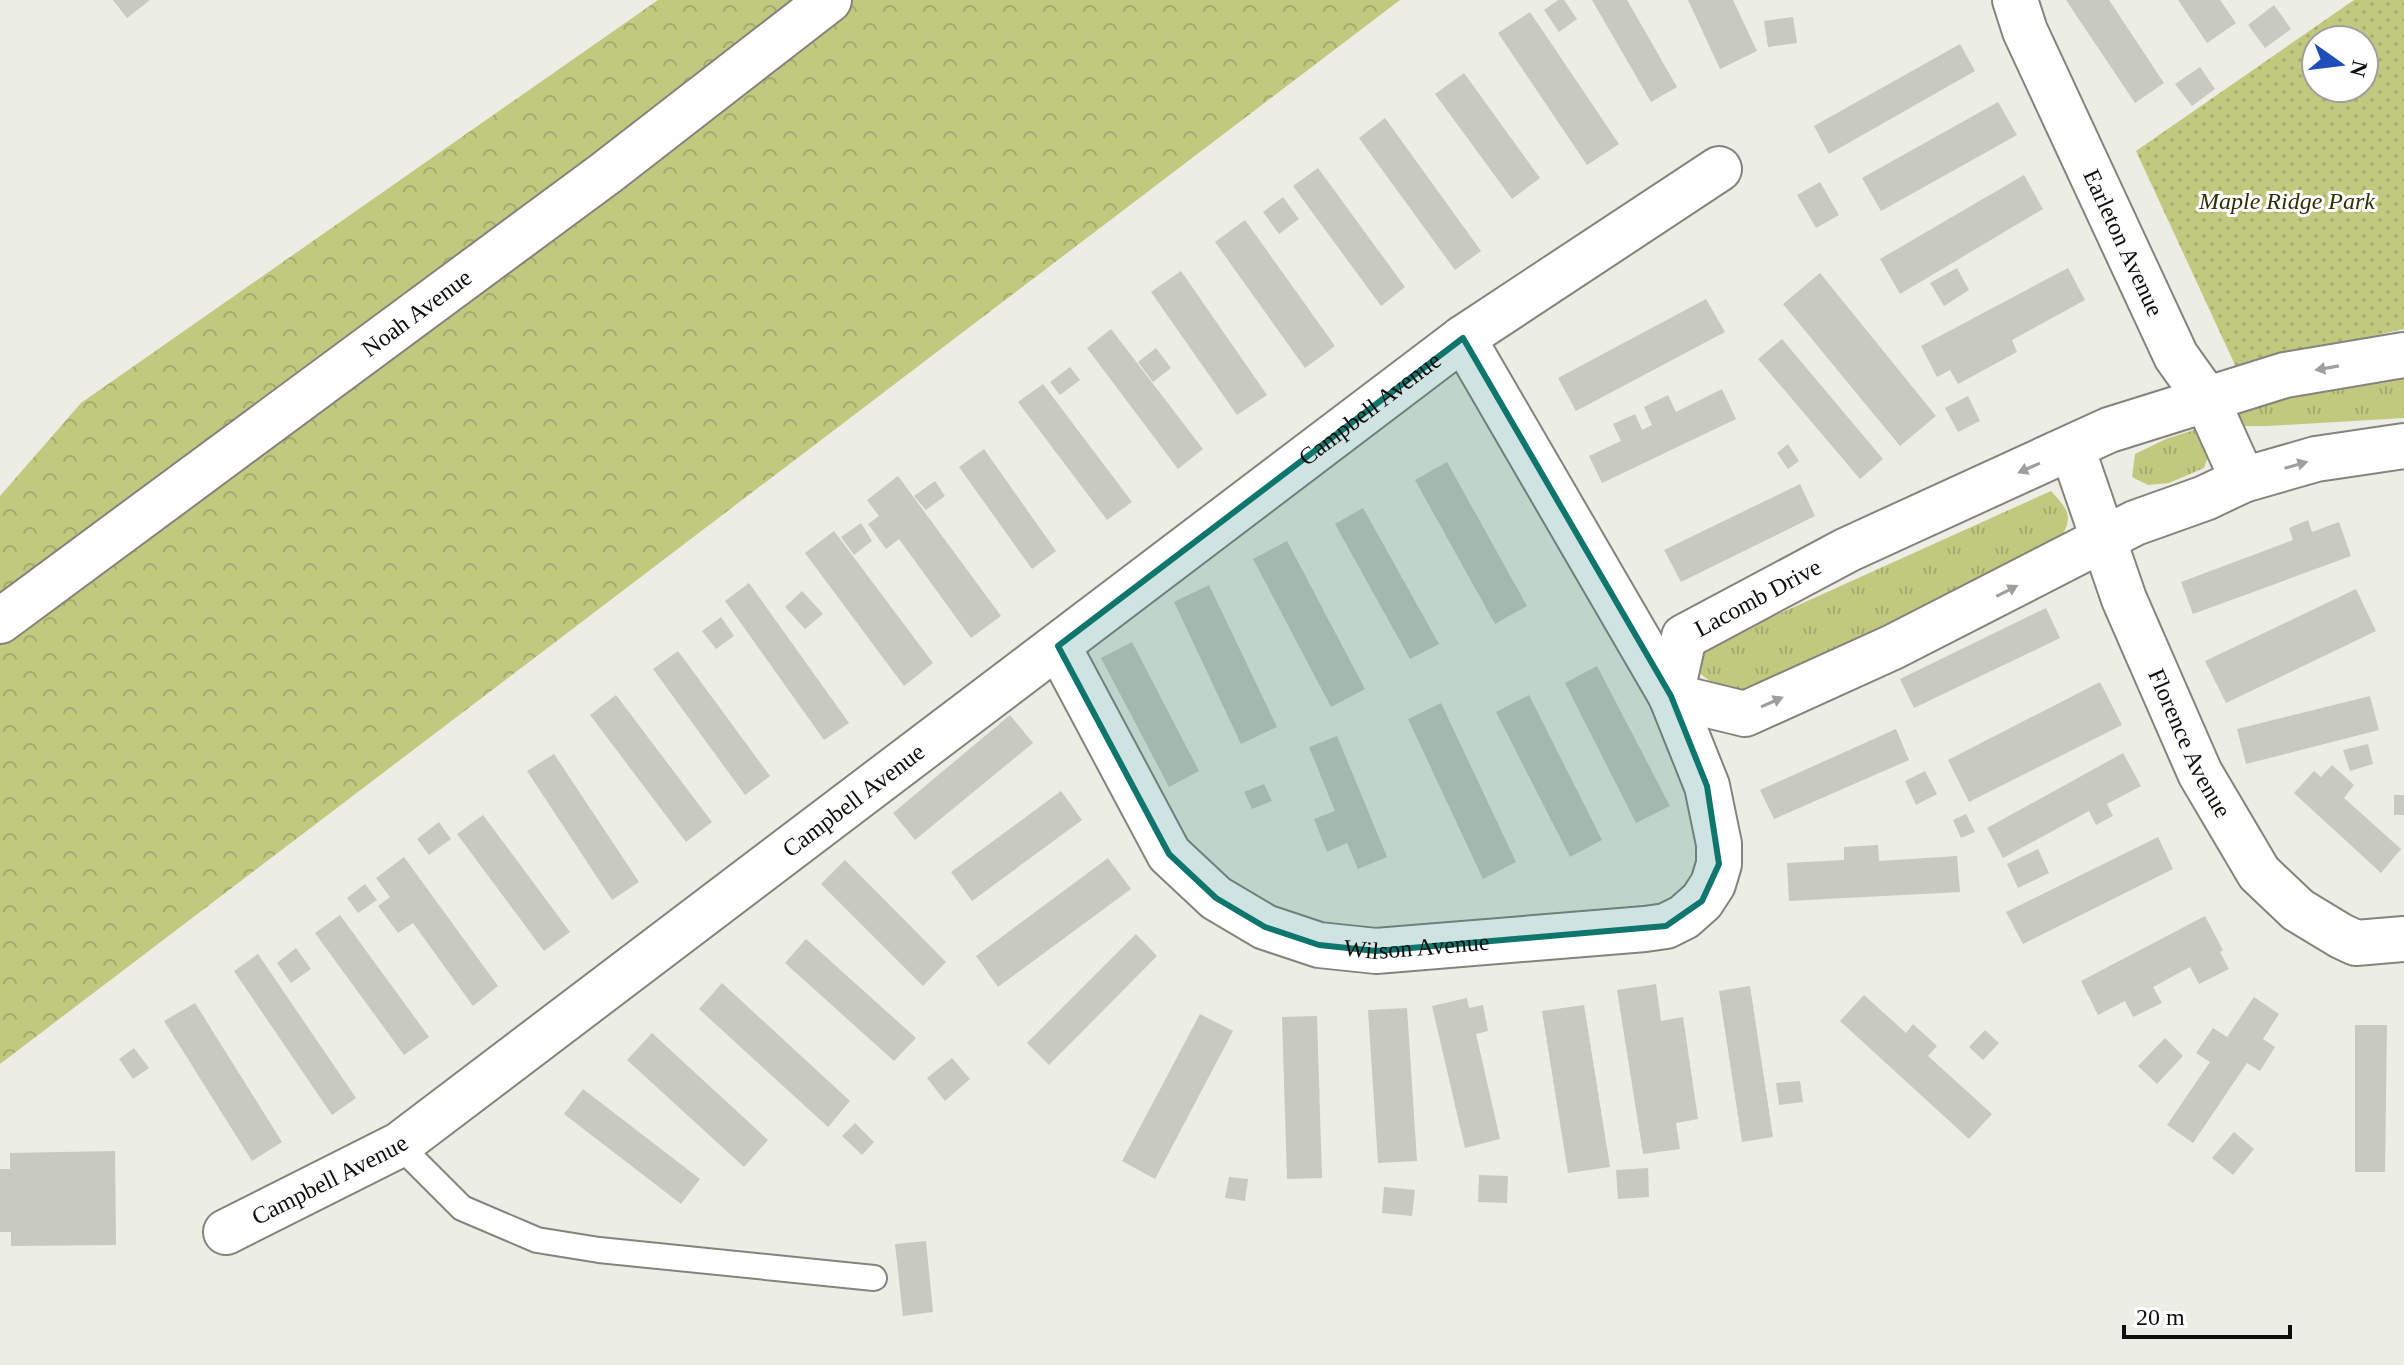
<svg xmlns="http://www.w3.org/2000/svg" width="2404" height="1365" font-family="Georgia,serif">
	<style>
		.grass { fill: url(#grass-tufts) }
		.forest { fill: url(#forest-crowns) }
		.park { fill: url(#park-dots); fill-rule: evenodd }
		.building { fill: #c8c9c0 }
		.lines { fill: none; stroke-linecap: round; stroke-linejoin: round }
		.service-casing { stroke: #83847c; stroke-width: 28 }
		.minor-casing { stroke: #83847c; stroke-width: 48 }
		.service { stroke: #fff; stroke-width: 24 }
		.minor { stroke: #fff; stroke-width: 44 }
		.oneway { fill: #9f9f9d }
		.marked { fill: #0f766e; fill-opacity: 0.2; stroke: #0f766e; stroke-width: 6; stroke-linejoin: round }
		.labels { text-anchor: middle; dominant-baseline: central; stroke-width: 6; stroke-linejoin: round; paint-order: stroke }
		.park-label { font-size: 24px; font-style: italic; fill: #2d3004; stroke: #fff }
		.street-label { font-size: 24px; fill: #0e0e0b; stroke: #fff }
	</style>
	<defs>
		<pattern id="grass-tufts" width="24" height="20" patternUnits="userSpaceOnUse" patternTransform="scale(2)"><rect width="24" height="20" fill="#c1c97f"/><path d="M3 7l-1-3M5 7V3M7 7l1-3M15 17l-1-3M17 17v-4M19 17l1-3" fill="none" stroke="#a5ab6c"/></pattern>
		<pattern id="forest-crowns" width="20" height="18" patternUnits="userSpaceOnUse" patternTransform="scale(2)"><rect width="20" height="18" fill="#c1c97f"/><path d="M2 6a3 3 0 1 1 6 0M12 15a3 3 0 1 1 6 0" fill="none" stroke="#a5ab6c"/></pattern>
		<pattern id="park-dots" width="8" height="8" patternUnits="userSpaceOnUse" patternTransform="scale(2)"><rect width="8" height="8" fill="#c1c97f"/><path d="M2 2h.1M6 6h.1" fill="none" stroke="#a5ab6c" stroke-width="1.8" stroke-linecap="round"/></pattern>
	</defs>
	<rect width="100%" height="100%" fill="#ecede4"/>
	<!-- grass -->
	<g class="grass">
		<path d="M2404,374v44l-137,8h-21l-11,-4v-18z"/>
		<path d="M2197,429l14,19 -7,20 -35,15 -21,2 -16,-8 3,-23 31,-15z"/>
		<path d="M2051,491c19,21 22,24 9,50l-34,12 -269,139h-33l-26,-20 1,-22z"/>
	</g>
	<!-- forest -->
	<path class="forest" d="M658,0h742l-1400,1064v-568l81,-93z"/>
	<!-- park -->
	<path class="park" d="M2354,0h50v329l-168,38 -100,-216zM2316,40h48v48h-48z"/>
	<!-- building -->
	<g class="building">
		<path d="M113,0h37l-23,18z"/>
		<path d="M1558,0h6l13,19 -18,13 -15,-22z"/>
		<path d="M1592,0h35l50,87 -26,15z"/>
		<path d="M1688,0h45l24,51 -37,18z"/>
		<path d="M2066,0h43l55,83 -29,20z"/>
		<path d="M2178,0h42l16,23 -29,20z"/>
		<path d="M2274,5l17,24 -26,19 -17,-23z"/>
		<path d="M1530,12l89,132 -32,21 -89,-132z"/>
		<path d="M1793,17l4,26 -29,4 -4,-26z"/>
		<path d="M1960,44l15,27 -146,83 -15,-28z"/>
		<path d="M2200,67l15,22 -23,17 -17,-22z"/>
		<path d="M1464,73l76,105 -28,21 -77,-105z"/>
		<path d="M1998,102l19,33 -136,76 -19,-33z"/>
		<path d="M1385,118l96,133 -26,19 -96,-132z"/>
		<path d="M1318,168l87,119 -24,19 -88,-120z"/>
		<path d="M2024,175l19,34 -143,85 -20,-35z"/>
		<path d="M1820,182l19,33 -23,13 -19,-33z"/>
		<path d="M1283,197l16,22 -20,15 -16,-22z"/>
		<path d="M1245,220l90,126 -30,22 -90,-126z"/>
		<path d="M1957,268l12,22 -25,16 -14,-23z"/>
		<path d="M2068,268l17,32 -73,40 5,12 -59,32 -8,-14 -13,7 -16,-31z"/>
		<path d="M1181,271l86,124 -30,20 -86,-123z"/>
		<path d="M1820,273l116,143 -36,30 -117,-142z"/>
		<path d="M1706,299l19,33 -149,79 -18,-33z"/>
		<path d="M1111,329l92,120 -25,20 -91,-121z"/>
		<path d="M1782,339l101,120 -23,20 -102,-120z"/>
		<path d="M1156,348l15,20 -18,14 -15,-20z"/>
		<path d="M1070,367l10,13 -20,15 -10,-13z"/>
		<path d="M1043,384l89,118 -25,18 -89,-118z"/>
		<path d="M1722,389l14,30 -134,64 -13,-27 32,-15 -8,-17 22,-10 7,16 10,-5 -8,-18 24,-12 8,17z"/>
		<path d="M1968,396l12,25 -22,11 -13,-24z"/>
		<path d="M1788,444l11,17 -11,8 -11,-16z"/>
		<path d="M984,449l72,102 -24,18 -73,-102z"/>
		<path d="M1447,462l80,144 -32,18 -80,-144z"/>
		<path d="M898,476l103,140 -30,22 -72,-99 -13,10 -18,-25 11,-8 -12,-16z"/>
		<path d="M935,481l10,15 -19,14 -12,-14z"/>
		<path d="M1800,484l15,32 -134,66 -17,-32z"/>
		<path d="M1363,508l76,136 -29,15 -75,-135z"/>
		<path d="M2308,520l4,12 27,-10 12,34 -158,58 -12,-32 112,-42 -4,-12z"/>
		<path d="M861,523l11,18 -18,14 -13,-18z"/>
		<path d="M834,531l99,132 -29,23 -99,-133z"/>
		<path d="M1287,541l78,148 -34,18 -78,-148z"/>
		<path d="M749,583l100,140 -25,17 -99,-139z"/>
		<path d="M1209,585l68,142 -36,17 -67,-142z"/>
		<path d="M2356,589l20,42 -150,72 -21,-42z"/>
		<path d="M802,591l21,23 -18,15 -20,-22z"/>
		<path d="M2046,608l14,30 -146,70 -14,-29z"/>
		<path d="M721,617l13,19 -18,13 -14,-18z"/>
		<path d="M1132,642l67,129 -30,16 -68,-129z"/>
		<path d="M678,651l92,125 -25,19 -92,-126z"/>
		<path d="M1597,666l73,140 -34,17 -71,-140z"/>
		<path d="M2100,682l22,43 -153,77 -21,-42z"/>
		<path d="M616,695l96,127 -26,20 -96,-127z"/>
		<path d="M1529,695l73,145 -32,17 -74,-145z"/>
		<path d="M2370,696l9,34 -133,34 -9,-35z"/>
		<path d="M1441,703l75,159 -33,17 -75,-160z"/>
		<path d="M1010,715l23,28 -118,97 -22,-27z"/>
		<path d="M1896,729l13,31 -135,59 -14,-29z"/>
		<path d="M1337,736l50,121 -29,12 -11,-26 -20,9 -13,-33 21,-8 -26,-64z"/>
		<path d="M2368,744l5,20 -23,7 -7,-21z"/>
		<path d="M2123,753l18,33 -34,18 6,12 -17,9 -7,-14 -86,47 -16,-30z"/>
		<path d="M554,754l85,128 -27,18 -85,-129z"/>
		<path d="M2332,765l22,20 -10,13 57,51 -20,24 -87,-80 20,-22 7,6z"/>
		<path d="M1925,771l12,23 -21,11 -11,-24z"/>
		<path d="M1264,784l8,17 -20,8 -8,-17z"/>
		<path d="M1061,791l21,29 -110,81 -21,-29z"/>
		<rect x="2394" y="795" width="10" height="20"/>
		<path d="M1966,814l9,18 -14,6 -8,-18z"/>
		<path d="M483,815l87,117 -26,19 -87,-117z"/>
		<path d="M439,822l12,17 -22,16 -12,-16z"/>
		<path d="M2158,837l15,32 -150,75 -17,-32z"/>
		<path d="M1878,845l1,16 78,-5 3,36 -171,9 -2,-38 57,-3v-13z"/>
		<path d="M2038,849l11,24 -31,15 -11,-24z"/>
		<path d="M404,857l94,129 -25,20 -60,-83 -15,10 -20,-27 12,-9 -14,-19z"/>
		<path d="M1108,858l23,31 -133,98 -22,-31z"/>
		<path d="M845,860l101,102 -23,24 -102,-102z"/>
		<path d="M365,884l12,16 -19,13 -11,-15z"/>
		<path d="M340,915l89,122 -25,18 -89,-122z"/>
		<path d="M2205,916l18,34 -3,2 9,17 -30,15 -9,-17 -37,20 9,16 -29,14 -8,-16 -27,14 -17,-34z"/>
		<path d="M1136,934l21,22 -108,109 -22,-22z"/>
		<path d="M806,939l110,99 -22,23 -109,-98z"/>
		<path d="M296,948l15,21 -20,14 -14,-20z"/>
		<path d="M258,954l98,144 -24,17 -98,-144z"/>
		<path d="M722,983l128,118 -22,26 -129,-118z"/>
		<path d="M1656,984l5,37 22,-4 15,102 -22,4 4,26 -37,5 -26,-164z"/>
		<path d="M1750,986l23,151 -31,5 -23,-151z"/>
		<path d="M1864,995l42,38 7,-9 24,22 -9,10 64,58 -23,25 -129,-118z"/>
		<path d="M2254,997l25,17 -16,25 12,8 -15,24 -13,-8 -54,80 -26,-18 43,-63 -14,-9 17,-25 14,9z"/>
		<path d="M1467,998l2,10 14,-3 5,26 -12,3 24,105 -35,9 -33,-142z"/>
		<path d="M195,1003l87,139 -30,19 -88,-140z"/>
		<path d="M1584,1005l26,162 -42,6 -26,-162z"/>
		<path d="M1407,1008l10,153 -39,2 -10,-153z"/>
		<path d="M1200,1014l33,17 -78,148 -33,-18z"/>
		<path d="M1317,1016l5,162 -35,1 -5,-162z"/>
		<path d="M2355,1025h32l-2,147h-30z"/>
		<path d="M1985,1030l14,13 -16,17 -14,-13z"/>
		<path d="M652,1033l116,107 -24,27 -117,-107z"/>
		<path d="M2165,1038l18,18 -26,28 -19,-18z"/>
		<path d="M134,1048l15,20 -16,11 -14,-20z"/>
		<path d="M952,1058l18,21 -25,22 -18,-23z"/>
		<path d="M1800,1081l3,21 -24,3 -3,-22z"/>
		<path d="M583,1089l117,90 -19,25 -117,-90z"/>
		<path d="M855,1123l19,19 -12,13 -20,-19z"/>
		<path d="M2234,1132l20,17 -21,26 -21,-17z"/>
		<path d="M115,1151l1,94 -105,1v-14h-11v-63h10v-16z"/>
		<path d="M1648,1168l1,29 -31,2 -2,-29z"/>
		<path d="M1479,1175l29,1 -1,27 -29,-1z"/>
		<path d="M1229,1177l19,2 -3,22 -20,-3z"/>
		<path d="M1384,1187l31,3 -3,26 -30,-3z"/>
		<path d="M926,1241l7,71 -30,4 -8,-72z"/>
	</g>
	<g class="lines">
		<defs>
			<path id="service" d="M399,1145l63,63 75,32 62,10 275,28"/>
			<g id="minor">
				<path id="s1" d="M2015,0l10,31 151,325 30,42 37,82"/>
				<path id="s2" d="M2072,448l52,151 76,174 59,100 39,37 43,26 15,7 48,-4"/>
				<path id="s3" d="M0,621l606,-448 223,-173"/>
				<path id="s4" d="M1058,646l111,208 47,44 49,29 54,18 57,6 269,-22 21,-3 18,-9 18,-16 11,-17 6,-20v-20l-12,-58 -36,-90 -208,-358"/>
				<path id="s5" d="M1671,696l13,-59 163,-87 262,-120 176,-55 119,-20"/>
				<path d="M1671,696l74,18 148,-67 242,-124 70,-25 38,-18 73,-21 88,-13"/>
				<path id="s6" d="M226,1232l173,-87 1064,-807 256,-169"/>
			</g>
		</defs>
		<!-- service casing -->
		<use href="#service" class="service-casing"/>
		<!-- minor casing -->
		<use href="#minor" class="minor-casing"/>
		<!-- service -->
		<use href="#service" class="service"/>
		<!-- minor -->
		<use href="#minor" class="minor"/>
	</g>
	<!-- one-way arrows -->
	<defs><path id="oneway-solid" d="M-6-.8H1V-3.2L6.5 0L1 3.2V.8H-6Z" transform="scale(2)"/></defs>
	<g class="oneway">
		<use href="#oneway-solid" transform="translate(2327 368) rotate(170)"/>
		<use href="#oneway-solid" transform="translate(2296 465) rotate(-16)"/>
		<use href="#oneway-solid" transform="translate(2029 468) rotate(156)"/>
		<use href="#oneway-solid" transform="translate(2007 591) rotate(-27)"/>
		<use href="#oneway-solid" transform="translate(1772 702) rotate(-24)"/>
	</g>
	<!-- marked area -->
	<path class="marked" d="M1463,338l208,358 36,90 12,78 -17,37 -36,25 -290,25 -57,-6 -54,-18 -49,-29 -47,-44 -111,-208z"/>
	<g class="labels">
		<!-- park labels -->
		<g class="park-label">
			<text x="2287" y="201">Maple Ridge Park</text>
		</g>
		<!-- street labels -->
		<g class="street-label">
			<text stroke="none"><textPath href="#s1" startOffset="266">Earleton Avenue</textPath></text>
			<text stroke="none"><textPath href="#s3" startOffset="518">Noah Avenue</textPath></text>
			<text stroke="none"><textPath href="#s6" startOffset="1412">Campbell Avenue</textPath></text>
			<text stroke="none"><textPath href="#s5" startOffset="144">Lacomb Drive</textPath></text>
			<text stroke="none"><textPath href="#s2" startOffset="318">Florence Avenue</textPath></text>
			<text stroke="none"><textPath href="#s6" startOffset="764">Campbell Avenue</textPath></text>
			<text stroke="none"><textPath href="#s4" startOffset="512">Wilson Avenue</textPath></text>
			<text stroke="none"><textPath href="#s6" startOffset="116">Campbell Avenue</textPath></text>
		</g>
	</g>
	<!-- north arrow -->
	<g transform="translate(2340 64) rotate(104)"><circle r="38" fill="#ffffff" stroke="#9f9f9d" stroke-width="2"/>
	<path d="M0-6L14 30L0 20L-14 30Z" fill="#1f4dba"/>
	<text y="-12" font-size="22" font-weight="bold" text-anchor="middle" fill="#0e0e0b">N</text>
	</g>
	<!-- scale -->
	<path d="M2124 1325v12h166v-12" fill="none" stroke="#0e0e0b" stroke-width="4"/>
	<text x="2136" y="1325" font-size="24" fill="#0e0e0b" stroke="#ffffff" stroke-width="6" paint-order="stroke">20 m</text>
</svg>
